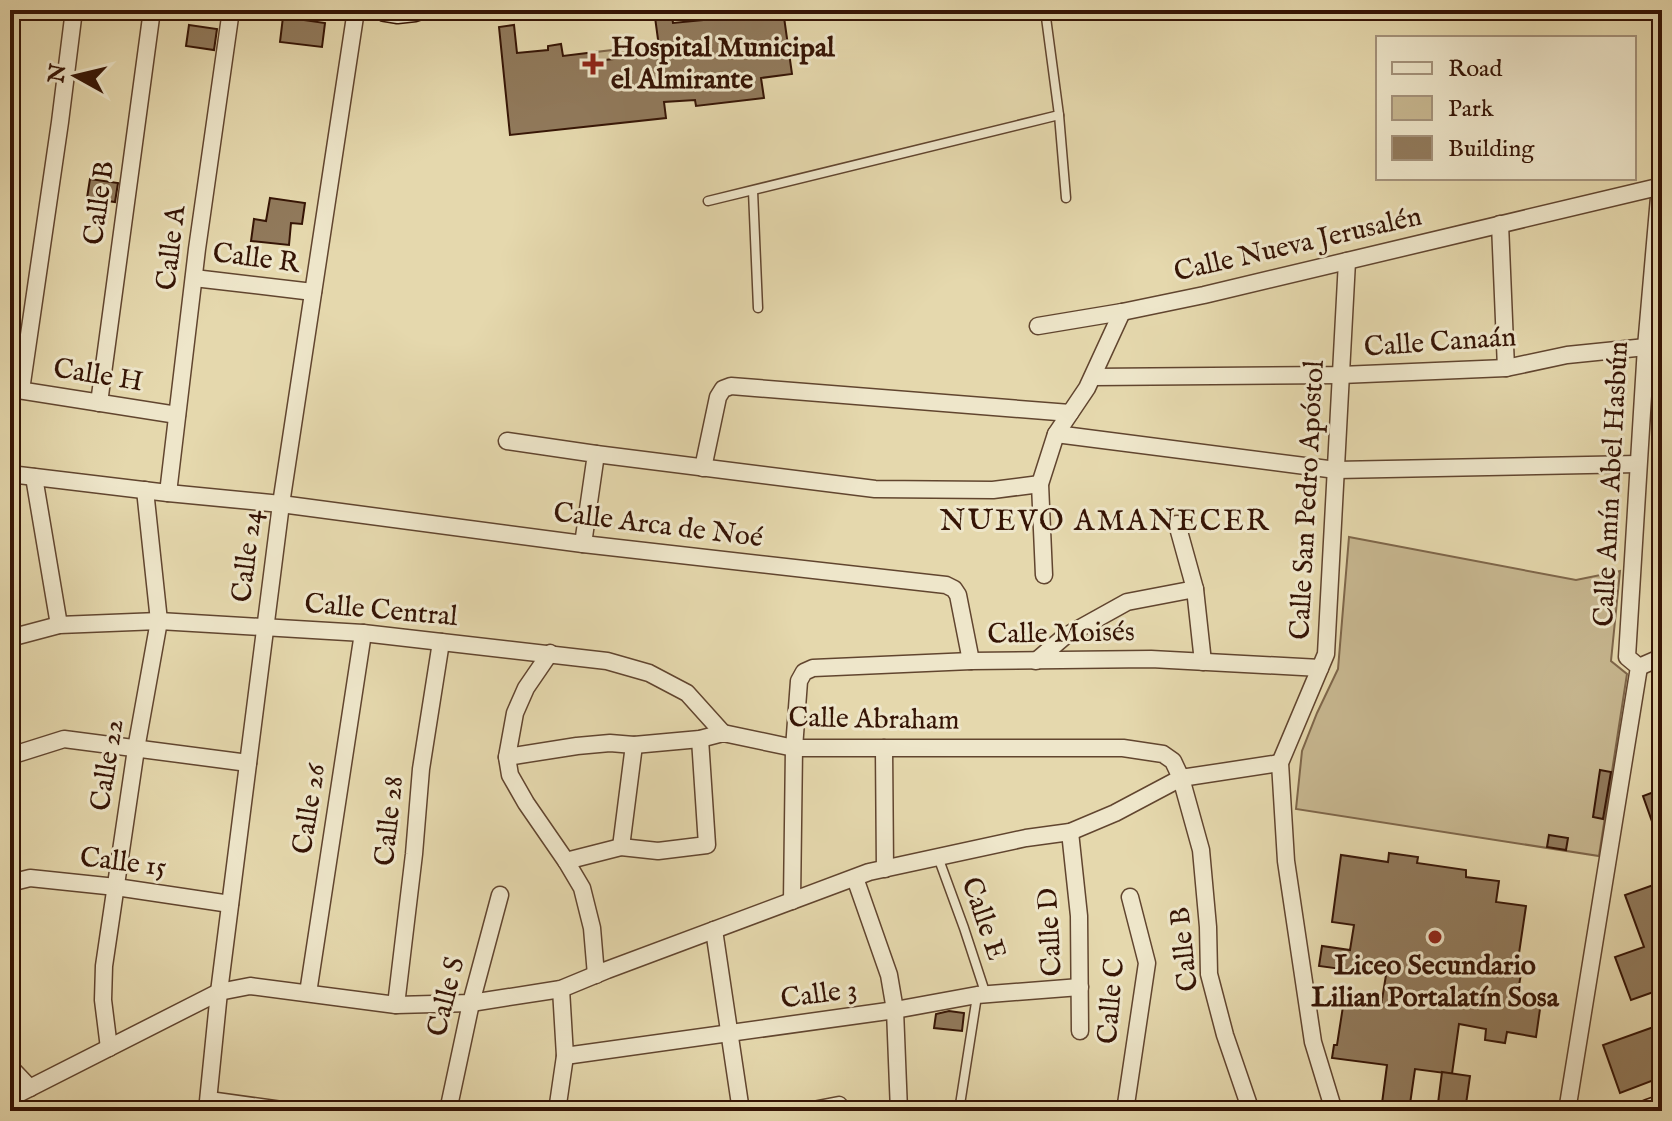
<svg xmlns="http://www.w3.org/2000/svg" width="1672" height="1121" font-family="'IM FELL English',serif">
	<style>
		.green { fill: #c7b790; stroke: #7e664a; stroke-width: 2 }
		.building { fill: #917a5c; stroke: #351405; stroke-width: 2 }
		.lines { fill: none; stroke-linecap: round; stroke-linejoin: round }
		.lane-casing { stroke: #61452f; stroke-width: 11 }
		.street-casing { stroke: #61452f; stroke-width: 19 }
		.secondary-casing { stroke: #351405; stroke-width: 25 }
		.lane { stroke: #eee6ca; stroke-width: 8 }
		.street { stroke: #eee6ca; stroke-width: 16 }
		.secondary { stroke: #eee6ca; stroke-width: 22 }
		.poi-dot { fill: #8f2418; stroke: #eee6ca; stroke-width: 3 }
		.labels { text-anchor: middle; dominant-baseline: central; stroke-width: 6; stroke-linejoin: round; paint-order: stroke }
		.poi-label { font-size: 28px; font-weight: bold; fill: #351405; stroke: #eee6ca; text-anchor: start }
		.street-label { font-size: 28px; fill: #351405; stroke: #eee6ca }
		.neighbourhood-label { font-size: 30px; letter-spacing: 2px; fill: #351405; stroke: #eee6ca }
	</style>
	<rect width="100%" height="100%" fill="#e5d8ad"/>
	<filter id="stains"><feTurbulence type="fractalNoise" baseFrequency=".0025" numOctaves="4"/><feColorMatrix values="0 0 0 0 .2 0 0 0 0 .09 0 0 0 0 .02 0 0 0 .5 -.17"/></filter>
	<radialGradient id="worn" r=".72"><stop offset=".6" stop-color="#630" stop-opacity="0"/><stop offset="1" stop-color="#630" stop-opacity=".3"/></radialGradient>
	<!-- green -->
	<g class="green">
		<path d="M646,46l7,5v4l-57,6v-9z"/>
		<path d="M1349,537l227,43 44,-9 -9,90 16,13 -28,182 -303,-47 6,-58 15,-38 21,-44z"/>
	</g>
	<!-- building -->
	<g class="building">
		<path d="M654,10h17l2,13 41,-4 45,-7 -1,-2h25l9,64 -31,4 3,20 -68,8 -1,-6 -31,2 2,16 -156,17 -11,-108 15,-2 3,28 31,-3v-4l13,-2 2,12 33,-4v9l64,-7z"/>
		<path d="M283,17l42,6 -3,24 -42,-5z"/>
		<path d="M189,25l28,4 -3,21 -28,-4z"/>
		<path d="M90,179l28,4 -3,19 -28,-4z"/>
		<path d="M270,198l35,5 -3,21 -11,-1 -2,22 -38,-4 3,-22 12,2z"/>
		<path d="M1600,770l11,2 -8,47 -10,-2z"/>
		<path d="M1662,789v55h-2l-17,-48z"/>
		<path d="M1549,835l19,3 -2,12 -19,-3z"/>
		<path d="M1389,853l29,4 -1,6 49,7v7l33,4 -3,21 30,4 -9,61h5l-4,25 24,3 -6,42 -29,-5 -2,11 -20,-3 1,-11 -27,-5 -7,50 -37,-5 -6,42h-28l6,-46 -55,-7 2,-13h3l7,-45 37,6 5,-31 -67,-9 3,-20 28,4 4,-25 -22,-3 9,-67 47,7z"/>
		<path d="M1662,882v29l-9,3 9,25v50l-31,11 -16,-43 29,-10 -19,-52z"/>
		<path d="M949,1011l15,2 -2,18 -28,-3 2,-14z"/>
		<path d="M1662,1024v21l-9,3 9,29 -42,16 -17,-48z"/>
		<path d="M1442,1072l28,4 -5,35h-28z"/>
	</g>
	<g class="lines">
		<defs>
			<g id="lane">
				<path d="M1059,115l7,83"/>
				<path d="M753,191l5,117"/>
				<path d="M708,201l351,-86 -14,-105"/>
				<path d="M938,857l26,71 22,67"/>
				<path d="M959,1111l18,-115"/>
			</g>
			<g id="street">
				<path d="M1500,224l6,144"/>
				<path d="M194,278l119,14"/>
				<path d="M1038,326l84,-14 82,-17 458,-109"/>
				<path d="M1093,377l248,-2 165,-7 61,-13 79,-8"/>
				<path d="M12,389l165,26"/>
				<path d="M21,390l39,-268 14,-112"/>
				<path d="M99,403l53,-393"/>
				<path d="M1056,434l280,36 302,-6"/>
				<path d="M507,441l89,13 -13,90"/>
				<path d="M596,454l279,35 118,1 47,-6"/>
				<path d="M703,468l15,-71 5,-8 8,-3 339,27"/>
				<path d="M10,474l158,19 113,11 302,40 363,41 8,4 4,6 13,66"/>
				<path d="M34,477l25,148"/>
				<path d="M168,493l29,-244 34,-239"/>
				<path d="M1177,524l18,65 8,73"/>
				<path d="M1044,575l-4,-91 16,-50 31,-46 35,-76"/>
				<path d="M10,638l49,-13 100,-4 204,12 244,28 42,12 38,20 36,40"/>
				<path d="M550,653l-24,35 -11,25 -8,44 3,18 16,28 40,58 16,27 10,40 4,47"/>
				<path d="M1036,661l28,-24 63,-35 68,-13"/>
				<path d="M1639,667l23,-10"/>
				<path d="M884,748l1,121"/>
				<path d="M10,756l54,-17 184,24"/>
				<path d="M507,757l70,-11 33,-3 24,2 66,-6 23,-6 71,15h329l40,6 10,7 8,17 20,72 7,77 1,47 16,61 26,76"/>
				<path d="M1070,832l9,84 1,115"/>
				<path d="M621,847l13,-102"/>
				<path d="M566,861l55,-14 37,4 49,-6 -7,-106"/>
				<path d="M855,878l34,97 6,35 4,101"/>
				<path d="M10,883l20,-5 86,9 114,17"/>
				<path d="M792,901l2,-153 5,-67 5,-9 9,-4 158,-7 180,-2 169,9"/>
				<path d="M714,930l27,181"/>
				<path d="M308,993l55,-360"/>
				<path d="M396,1005l18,-151 7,-85 20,-127"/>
				<path d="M109,1048l-6,-48 1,-34 32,-217 23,-128 -14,-131"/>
				<path d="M565,1056l330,-46 82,-15 103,-8"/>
				<path d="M10,1067l20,21"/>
				<path d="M10,1098l209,-106 31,-6 146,19 75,-2 90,-14 46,-19 262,-98 157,-34 44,-6 45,-19 66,-35 99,-15"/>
				<path d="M209,1100l80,11"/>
				<path d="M207,1111l12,-119 62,-488 75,-494"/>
				<path d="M448,1111l23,-108 29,-108"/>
				<path d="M557,1111l8,-55 -4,-67"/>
				<path d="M808,1111l31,-6"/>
				<path d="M1125,1111l22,-148 -17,-66"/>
				<path d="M1334,1111l-21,-69 -27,-181 -6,-98 46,-109 21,-393"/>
				<path d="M1567,1111l72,-444 -12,-10 19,-310 14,-161"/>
			</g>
			<g id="secondary">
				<path d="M385,10l12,2 18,-2"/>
				<path d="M1648,1111l14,-5"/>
			</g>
		</defs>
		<!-- lane casing -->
		<use href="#lane" class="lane-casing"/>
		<!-- street casing -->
		<use href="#street" class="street-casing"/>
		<!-- secondary casing -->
		<use href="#secondary" class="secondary-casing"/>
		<!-- lane -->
		<use href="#lane" class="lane"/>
		<!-- street -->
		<use href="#street" class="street"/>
		<!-- secondary -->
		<use href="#secondary" class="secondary"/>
	</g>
	<!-- markers -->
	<g class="poi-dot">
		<path d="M589 52h8v8h8v8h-8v8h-8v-8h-8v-8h8z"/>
		<circle cx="1435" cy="937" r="8"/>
	</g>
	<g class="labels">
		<!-- poi labels -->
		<g class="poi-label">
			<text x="611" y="48">Hospital Municipal<tspan x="611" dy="32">el Almirante</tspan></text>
			<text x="1435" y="966" text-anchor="middle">Liceo Secundario<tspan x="1435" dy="32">Lilian Portalatín Sosa</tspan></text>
		</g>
		<!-- street labels -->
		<g class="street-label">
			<text transform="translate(100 203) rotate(-82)">Calle B</text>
			<text transform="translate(1298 245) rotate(-13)">Calle Nueva Jerusalén</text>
			<text transform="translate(172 248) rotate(-83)">Calle A</text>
			<text transform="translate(256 259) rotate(7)">Calle R</text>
			<text transform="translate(1440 343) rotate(-4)">Calle Canaán</text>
			<text transform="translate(98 376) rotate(9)">Calle H</text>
			<text transform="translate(1612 484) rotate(-87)">Calle Amín Abel Hasbún</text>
			<text transform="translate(1308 500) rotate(-87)">Calle San Pedro Apóstol</text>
			<text transform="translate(658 526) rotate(7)">Calle Arca de Noé</text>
			<text transform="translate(248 556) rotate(-83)">Calle 24</text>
			<text transform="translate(381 611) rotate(5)">Calle Central</text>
			<text transform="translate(1061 634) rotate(-1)">Calle Moisés</text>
			<text transform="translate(874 720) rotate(1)">Calle Abraham</text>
			<text transform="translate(108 765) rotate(-81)">Calle 22</text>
			<text transform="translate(310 809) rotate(-81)">Calle 26</text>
			<text transform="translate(390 821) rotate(-84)">Calle 28</text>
			<text transform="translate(123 863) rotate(7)">Calle 15</text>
			<text transform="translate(983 919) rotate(71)">Calle E</text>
			<text transform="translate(1051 932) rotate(-93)">Calle D</text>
			<text transform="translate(1185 949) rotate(-96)">Calle B</text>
			<text transform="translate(819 995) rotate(-8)">Calle 3</text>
			<text transform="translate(447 997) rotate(-76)">Calle S</text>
			<text transform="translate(1112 1001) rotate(-85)">Calle C</text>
		</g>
		<!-- neighbourhood labels -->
		<g class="neighbourhood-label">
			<text x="1105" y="522">NUEVO AMANECER</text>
		</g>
	</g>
	<!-- margin -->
	<rect width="1672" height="1121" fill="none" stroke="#e5d8ad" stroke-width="40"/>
	<rect x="12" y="12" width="1648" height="1097" fill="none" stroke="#351405" stroke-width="4"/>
	<rect x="20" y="20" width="1632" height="1081" fill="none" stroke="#351405" stroke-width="2"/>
	<!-- legend -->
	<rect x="1376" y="36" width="260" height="144" fill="#eee6ca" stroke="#a4927b" stroke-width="2"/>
	<rect x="1392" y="62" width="40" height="12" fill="#eee6ca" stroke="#a4927b" stroke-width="2"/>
	<text x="1448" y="76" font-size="24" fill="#351405">Road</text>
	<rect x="1392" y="96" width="40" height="24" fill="#c7b790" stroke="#a4927b" stroke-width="2"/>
	<text x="1448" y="116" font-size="24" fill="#351405">Park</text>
	<rect x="1392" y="136" width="40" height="24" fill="#917a5c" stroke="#a4927b" stroke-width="2"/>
	<text x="1448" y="156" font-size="24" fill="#351405">Building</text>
	<!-- north arrow -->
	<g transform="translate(76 76) rotate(278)" stroke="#eee6ca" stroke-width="6" paint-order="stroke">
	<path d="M0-6L14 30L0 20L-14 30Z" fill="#351405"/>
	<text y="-12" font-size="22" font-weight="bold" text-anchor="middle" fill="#351405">N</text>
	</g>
	<rect width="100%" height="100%" filter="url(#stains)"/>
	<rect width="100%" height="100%" fill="url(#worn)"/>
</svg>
